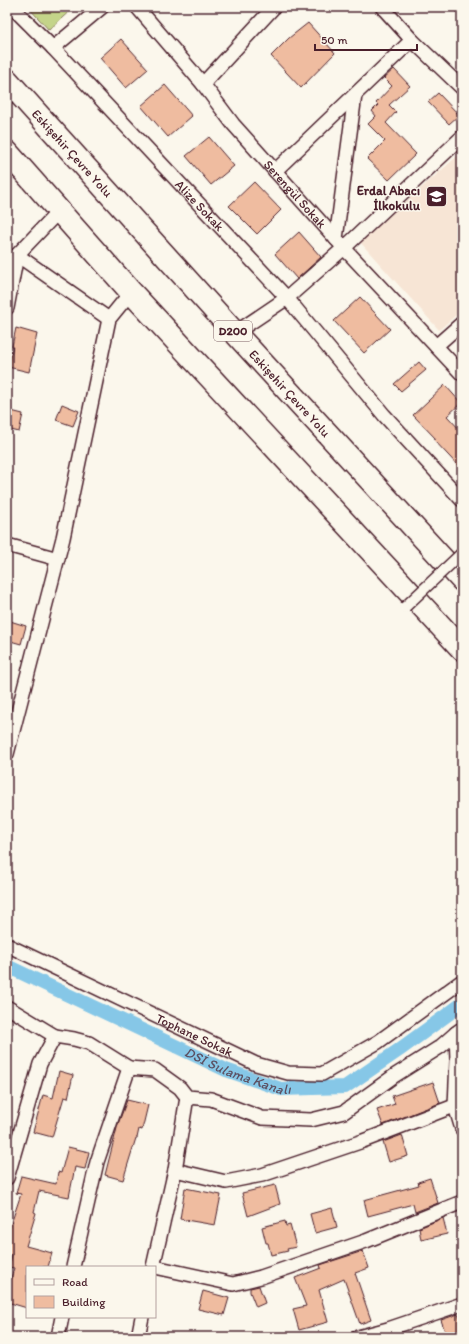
<svg xmlns="http://www.w3.org/2000/svg" width="469" height="1344" font-family="Itim,sans-serif">
	<style>
		.built { fill: #f7e5d5 }
		.green { fill: #c4d489; stroke: #877a5a }
		.lines { fill: none; stroke-linecap: round; stroke-linejoin: round }
		.canal { stroke: #86c7e7; stroke-width: 14 }
		.building { fill: #efbca0; stroke: #4a1f2b }
		.minor-casing { stroke: #4a1f2b; stroke-width: 16 }
		.trunk-casing { stroke: #4a1f2b; stroke-width: 25 }
		.minor { stroke: #fbf7ec; stroke-width: 13 }
		.trunk { stroke: #fbf7ec; stroke-width: 22 }
		.pedestrian-bridge-casing { stroke: #4a1f2b; stroke-width: 13; stroke-linecap: butt }
		.pedestrian-bridge { stroke: #fbf7ec; stroke-width: 10 }
		.labels { text-anchor: middle; dominant-baseline: central; stroke-width: 3; stroke-linejoin: round; paint-order: stroke }
		.shield { fill: #fbf7ec; stroke: #7f6065; stroke-width: 1 }
		.shield-label { font-size: 12px; font-weight: bold; fill: #4a1f2b }
		.street-label { font-size: 13px; fill: #4a1f2b; stroke: #fbf7ec }
		.poi-label { font-size: 13px; font-weight: bold; fill: #4a1f2b; stroke: #fbf7ec; text-anchor: end }
		.water-label { font-size: 14px; font-style: italic; fill: #5c5163; stroke: #fbf7ec }
	</style>
	<rect width="100%" height="100%" fill="#fbf7ec"/>
	<filter id="ink" filterUnits="userSpaceOnUse"><feTurbulence type="fractalNoise" baseFrequency=".025" numOctaves="2"/><feDisplacementMap in="SourceGraphic" scale="8" xChannelSelector="R" yChannelSelector="G"/><feConvolveMatrix kernelMatrix="1 2 1 2 8 2 1 2 1" color-interpolation-filters="sRGB"/></filter>
	<g filter="url(#ink)">
		<!-- built -->
		<path class="built" d="M462,152v158l-23,20 -79,-88z"/>
		<!-- green -->
		<path class="green" d="M28,7h46l-25,23z"/>
		<g class="lines">
			<!-- canal -->
			<path class="canal" id="s1" d="M7,966l219,104 55,19 64,-2 54,-37 63,-46"/>
		</g>
		<!-- building -->
		<g class="building">
			<path d="M308,23l27,30 -34,35 -30,-32 18,-18z"/>
			<path d="M121,39l27,30 -22,19 -26,-30z"/>
			<path d="M394,69l16,17 -21,19 7,7 -10,11 30,31 -27,26 -22,-21 18,-18 -17,-17 8,-8 -4,-5 6,-6 -2,-2 16,-17 -8,-8z"/>
			<path d="M165,85l27,31 -24,21 -27,-31z"/>
			<path d="M438,93l21,22 -10,9 -21,-22z"/>
			<path d="M209,137l25,29 -23,19 -25,-29z"/>
			<path d="M254,182l27,28 -24,24 -28,-28z"/>
			<path d="M299,232l22,25 -24,22 -22,-25z"/>
			<path d="M360,297l30,32 -26,24 -30,-32z"/>
			<path d="M16,328l21,6 -8,38 -21,-5 5,-21h-1z"/>
			<path d="M419,362l7,8 -25,21 -7,-7z"/>
			<path d="M445,385l16,18 -14,13 15,16v38l-28,-30 2,-1 -23,-24z"/>
			<path d="M62,404l17,7 -6,15 -17,-6z"/>
			<path d="M7,410l16,4 -4,18 -12,-3z"/>
			<path d="M7,620l19,6 -5,18 -14,-4z"/>
			<path d="M59,1071l14,4 -5,23 -4,-1 -12,40 -19,-5 10,-37 10,3z"/>
			<path d="M433,1082l7,21 -57,22 -6,-15 18,-6 -3,-8z"/>
			<path d="M127,1100l21,5 -6,25 -3,-1 -2,9h-1l-13,42 -18,-5 13,-51z"/>
			<path d="M402,1135l6,21 -19,6 -6,-20z"/>
			<path d="M68,1147l21,5 -4,17 -10,-2 -6,30 -30,-6 -5,21 2,1 -10,33 26,7 -4,14h-21v41l-20,-6v-11l7,-23 -5,-1 3,-12 -5,-1v-18l14,-42 -5,-1 5,-17 35,8 2,-12 3,1z"/>
			<path d="M430,1178l8,25 -23,9 -2,-8 -45,12 -4,-16 55,-15 -1,-3z"/>
			<path d="M275,1185l5,19 -32,12 -6,-23z"/>
			<path d="M185,1188l36,7 -6,30 -35,-6z"/>
			<path d="M332,1208l5,19 -22,6 -5,-19z"/>
			<path d="M443,1218l4,16 -26,6 -2,-12z"/>
			<path d="M285,1221l1,5 4,-1 6,22 -9,2 1,2 -17,4 -3,-12h-2l-4,-16z"/>
			<path d="M363,1251l6,17 -14,5 16,47 -11,4 -16,-45 -25,11 9,32 -29,8 -6,-21 13,-3 -11,-28 26,-10 -1,-3z"/>
			<path d="M259,1286l6,17 -9,4 -6,-15v-4z"/>
			<path d="M203,1291l26,7 -5,17 -26,-6z"/>
			<path d="M458,1314l4,12v11h-15l-6,-17z"/>
		</g>
		<g class="lines">
			<defs>
				<g id="minor">
					<path d="M12,7l41,41"/>
					<path id="s2" d="M102,7l-49,41 234,250 97,117 78,85"/>
					<path id="s3" d="M137,7l66,77 30,40 111,124 118,126"/>
					<path d="M382,7l30,33 50,48"/>
					<path d="M203,84l71,-77"/>
					<path d="M275,171l137,-131"/>
					<path d="M336,239l19,-144"/>
					<path d="M17,255l92,64"/>
					<path d="M7,308l10,-53 42,-44"/>
					<path d="M235,333l52,-35 57,-50 118,-111"/>
					<path d="M436,346l26,-23"/>
					<path d="M7,545l51,14"/>
					<path d="M7,754l56,-216 46,-219 22,-27"/>
					<path id="s4" d="M7,945l249,119 32,9 34,1 56,-32 84,-61"/>
					<path d="M7,1007l48,29"/>
					<path d="M460,1030l-4,3 1,27 -2,46 7,23"/>
					<path d="M129,1068l26,2 25,18 7,9 24,2 51,19 49,2 33,-8 50,-36 46,-29 16,-14"/>
					<path d="M175,1170l51,12 36,-7 101,-34 99,-38"/>
					<path d="M7,1178l33,-114 15,-28 19,3 15,4 40,25 -32,94 -24,105"/>
					<path d="M153,1267l22,-97 12,-73"/>
					<path d="M155,1267l78,17 28,-7 105,-36 96,-39"/>
					<path d="M58,1337l4,-20"/>
					<path d="M138,1337l4,-20"/>
					<path d="M358,1337l30,-8 74,-25"/>
				</g>
				<g id="trunk">
					<path id="s5" d="M7,80l228,253 227,247"/>
					<path d="M7,152l124,140 331,357"/>
				</g>
			</defs>
			<!-- minor casing -->
			<use href="#minor" class="minor-casing"/>
			<!-- trunk casing -->
			<use href="#trunk" class="trunk-casing"/>
			<!-- minor -->
			<use href="#minor" class="minor"/>
			<!-- trunk -->
			<use href="#trunk" class="trunk"/>
			<defs>
				<path id="pedestrian-bridge" d="M405,607l57,-54"/>
			</defs>
			<!-- pedestrian-bridge casing -->
			<use href="#pedestrian-bridge" class="pedestrian-bridge-casing"/>
			<!-- pedestrian-bridge -->
			<use href="#pedestrian-bridge" class="pedestrian-bridge"/>
		</g>
	</g>
	<!-- icons -->
	<defs>
		<symbol id="school-square" viewBox="-11 -11 22 22"><rect x="-9" y="-9" width="18" height="18" rx="4" fill="#4a1f2b" stroke="#fbf7ec"/><path d="M0-5L7-2L0 1L-7-2ZM-4 1L0 2.5L4 1V4Q0 6-4 4Z" fill="#fff"/></symbol>
	</defs>
	<g fill-rule="evenodd">
		<use href="#school-square" x="424" y="184" width="25" height="25"/>
	</g>
	<g class="labels">
		<!-- shield labels -->
		<rect class="shield" x="214" y="321" width="38" height="20" rx="3"/>
		<g class="shield-label">
			<text x="233" y="331">D200</text>
		</g>
		<!-- street labels -->
		<g class="street-label">
			<text stroke="none"><textPath href="#s5" startOffset="98">Eskişehir Çevre Yolu</textPath></text>
			<text stroke="none"><textPath href="#s3" startOffset="245">Serengül Sokak</textPath></text>
			<text stroke="none"><textPath href="#s2" startOffset="279">Alize Sokak</textPath></text>
			<text stroke="none"><textPath href="#s5" startOffset="422">Eskişehir Çevre Yolu</textPath></text>
			<text stroke="none"><textPath href="#s4" startOffset="208">Tophane Sokak</textPath></text>
		</g>
		<!-- poi labels -->
		<g class="poi-label">
			<text x="420" y="190">Erdal Abacı<tspan x="420" dy="15">İlkokulu</tspan></text>
		</g>
		<!-- water labels -->
		<g class="water-label">
			<text stroke="none"><textPath href="#s1" startOffset="254">DSİ Sulama Kanalı</textPath></text>
		</g>
	</g>
	<!-- margin -->
	<rect width="469" height="1344" fill="none" stroke="#fbf7ec" stroke-width="24"/>
	<rect x="12" y="12" width="445" height="1320" fill="none" stroke="#4a1f2b" stroke-width="1.5" filter="url(#ink)"/>
	<!-- legend -->
	<rect x="26" y="1266" width="130" height="52" fill="#fbf7ec" stroke="#b4a19f"/>
	<rect x="34" y="1279" width="20" height="6" fill="#fbf7ec" stroke="#b4a19f"/>
	<text x="62" y="1286" font-size="12" fill="#4a1f2b">Road</text>
	<rect x="34" y="1296" width="20" height="12" fill="#efbca0" stroke="#b4a19f"/>
	<text x="62" y="1306" font-size="12" fill="#4a1f2b">Building</text>
	<!-- scale -->
	<path d="M315 44v6h102v-6" fill="none" stroke="#4a1f2b" stroke-width="2"/>
	<text x="321" y="44" font-size="12" fill="#4a1f2b" stroke="#fbf7ec" stroke-width="3" paint-order="stroke">50 m</text>
</svg>
